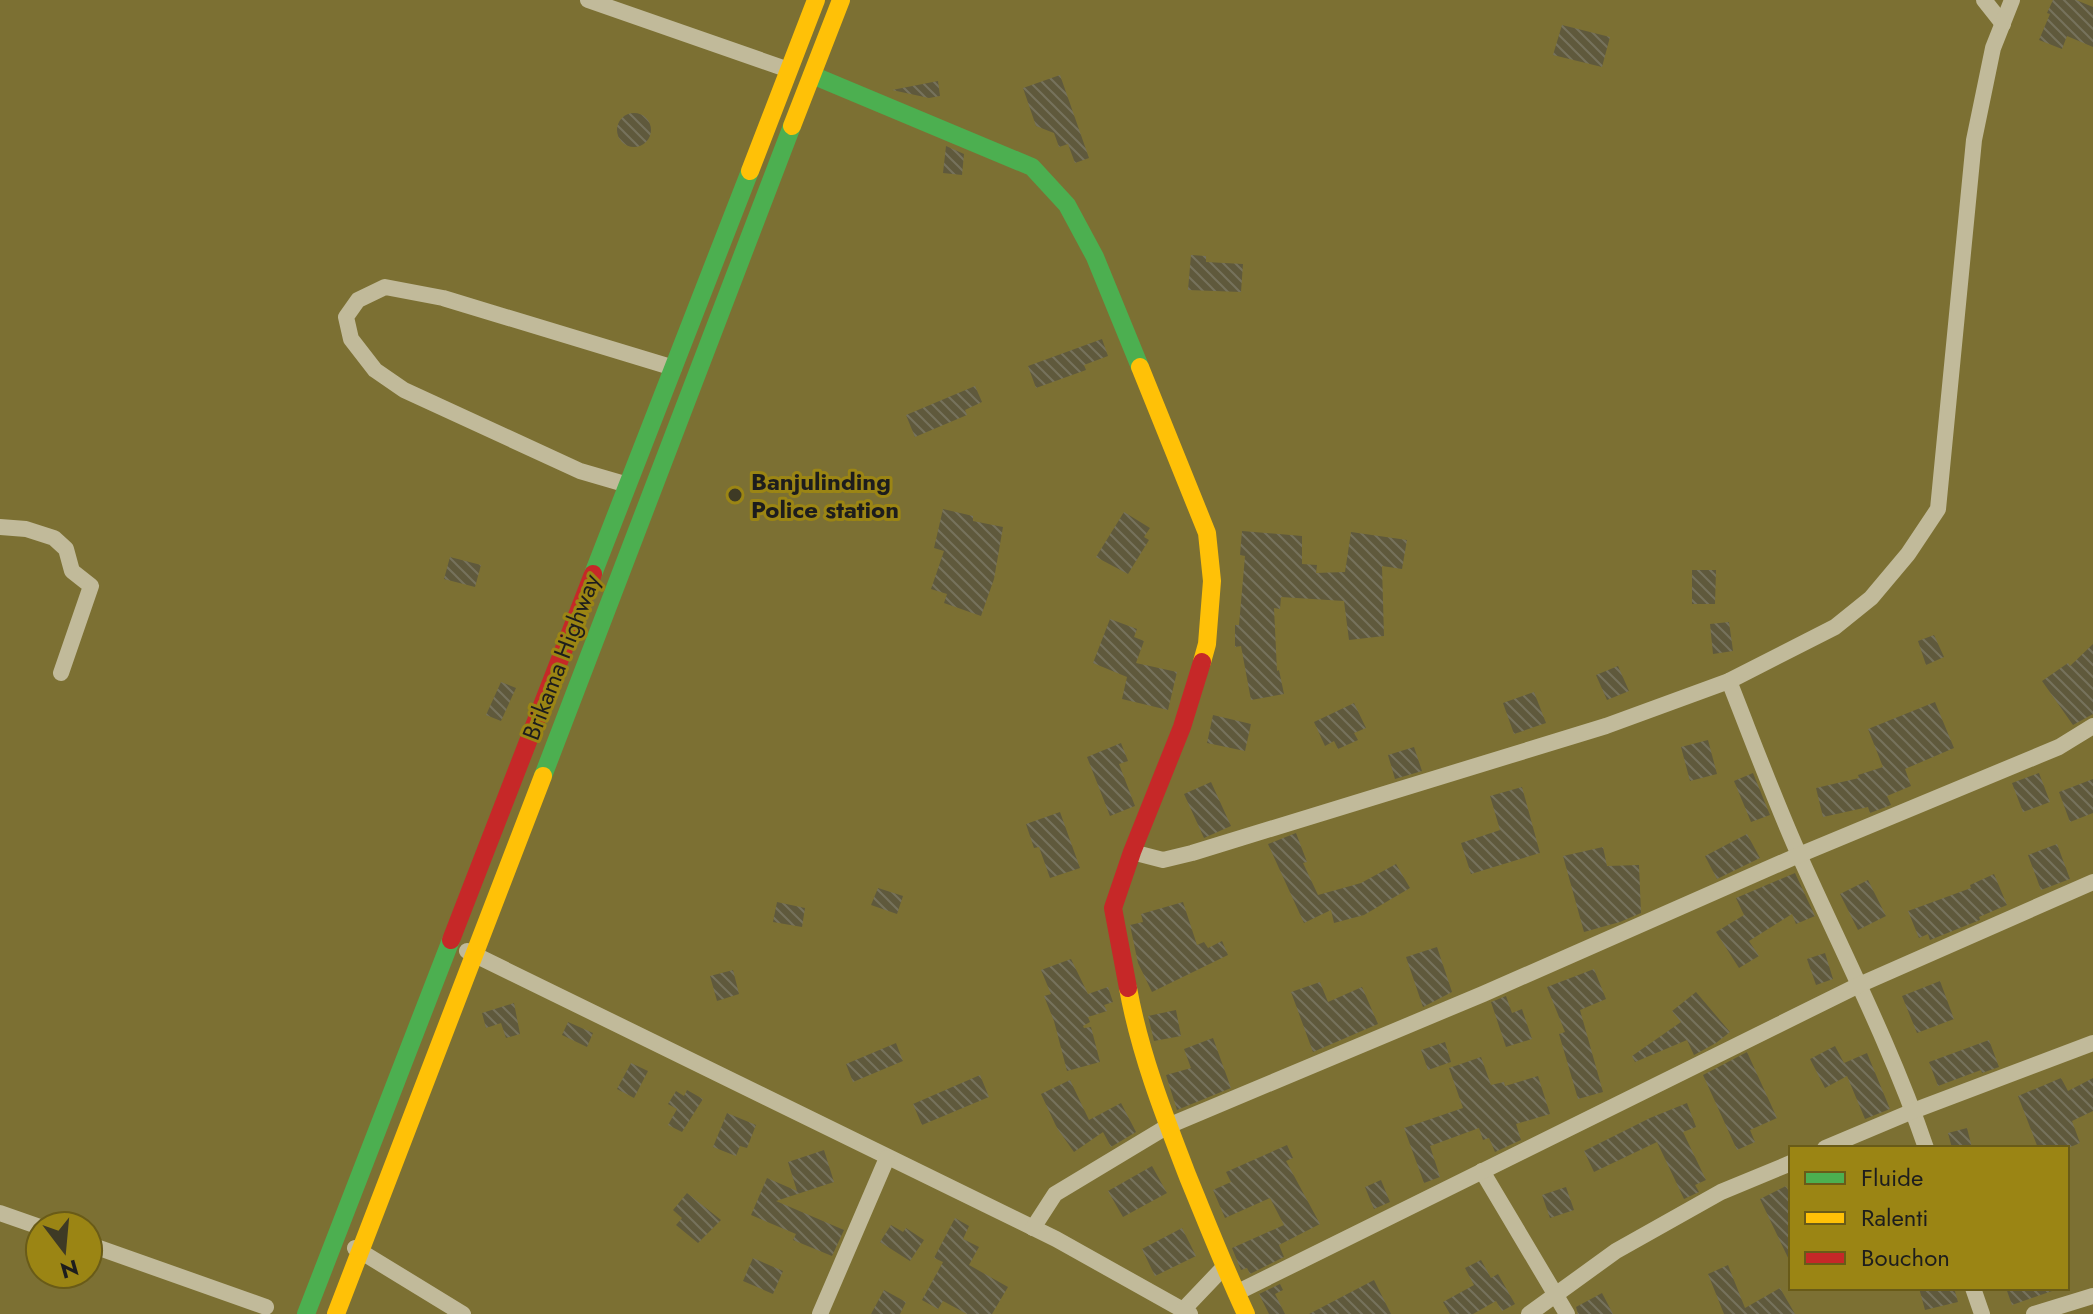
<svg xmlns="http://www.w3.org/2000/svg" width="2093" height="1314" font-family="Jost,sans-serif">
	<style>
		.building { fill: url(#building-back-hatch) }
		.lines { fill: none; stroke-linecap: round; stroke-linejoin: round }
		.street { stroke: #c1ba9a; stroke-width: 16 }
		.fast { stroke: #4caf50; stroke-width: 18 }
		.slow { stroke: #ffc107; stroke-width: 18 }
		.jam { stroke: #c62828; stroke-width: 18 }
		.poi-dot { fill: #3e3a25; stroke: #9b8514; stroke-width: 3 }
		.labels { text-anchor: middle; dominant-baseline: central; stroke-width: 6; stroke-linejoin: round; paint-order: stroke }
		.poi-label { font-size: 24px; font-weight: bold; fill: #1d1d1d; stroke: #9b8514; text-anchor: start }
		.street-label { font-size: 24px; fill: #1d1d1d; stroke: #9b8514 }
	</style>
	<defs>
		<pattern id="building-back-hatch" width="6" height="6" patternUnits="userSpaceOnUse" patternTransform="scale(2)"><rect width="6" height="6" fill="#5f593c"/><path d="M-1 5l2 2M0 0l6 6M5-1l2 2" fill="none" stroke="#76725c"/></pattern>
	</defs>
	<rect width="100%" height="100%" fill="#7c7033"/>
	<!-- building -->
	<g class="building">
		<path d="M2053,0h23l17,7v40l-26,-11 -5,13 -23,-9 11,-26 -3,-1z"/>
		<path d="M1562,25l48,12 -8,30 -49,-12z"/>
		<path d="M1060,75l29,83 -14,5 -7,-19 -9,3 -5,-14 -18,-7 -13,-38z"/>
		<path d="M938,81l2,15 -11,2 -37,-8z"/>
		<circle cx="634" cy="130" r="17"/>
		<path d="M946,146l18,8 -2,21 -19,-2z"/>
		<path d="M1191,255l15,1v6l37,2 -2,28 -53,-2z"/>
		<path d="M1102,339l6,17 -24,9 2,5 -50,18 -8,-22z"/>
		<path d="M975,386l7,16 -17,8 2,5 -52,22 -9,-22z"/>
		<path d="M943,509l30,7v5l30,6 -9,52 -13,37 -37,-13 3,-9 -16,-5 13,-38 -10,-3z"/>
		<path d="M1124,512l26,16 -6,9 5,3 -21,34 -32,-17z"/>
		<path d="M1242,531l60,5v28l15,1 -1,8 29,-1 6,-40 56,8 -5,29 -20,-3 2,70 -35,4 -5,-39 -63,-4 -1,12 -6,-1 3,63 2,-1 5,24 -33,6 -10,-54 -6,1v-22h4l6,-69 -5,-1z"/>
		<path d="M450,557l31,8 -6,22 -31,-8z"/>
		<path d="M1692,570h24l-1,34h-23z"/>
		<path d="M1110,619l27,10 -3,8 10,4 -8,22 41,9 -9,38 -46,-11 5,-22 -34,-14z"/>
		<path d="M1729,622l4,29 -20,3 -3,-30z"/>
		<path d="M1934,635l10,22 -18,8 -8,-24z"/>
		<path d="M2093,644v70l-20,11 -31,-44 26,-18 2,3z"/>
		<path d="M1618,666l11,25 -22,9 -11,-25z"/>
		<path d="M501,682l15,6 -15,33 -15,-6z"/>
		<path d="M1534,692l12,31 -32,11 -11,-31z"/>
		<path d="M1935,702l19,46 -49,21 6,17 -24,10 4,9 -21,8 -2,-6 -45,10 -7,-29 43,-10 -1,-3 25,-8 -15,-38z"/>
		<path d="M1354,703l12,25 -12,5 4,7 -20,9 -4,-8 -9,5 -11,-24z"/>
		<path d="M1213,715l38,9 -6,27 -38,-8z"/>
		<path d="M1708,740l9,34 -27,7 -9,-34z"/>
		<path d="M1121,743l7,18 -9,3 16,42 -25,10 -23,-59z"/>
		<path d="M1414,747l8,24 -27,8 -7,-24z"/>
		<path d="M1753,773l17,42 -19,7 -17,-41z"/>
		<path d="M2039,773l11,29 -27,10 -11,-29z"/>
		<path d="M2093,779v34l-23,9 -11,-30z"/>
		<path d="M1211,782l20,44 -27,12 -20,-44z"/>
		<path d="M1522,787l18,66 -69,21 -10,-31 39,-13 -10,-34z"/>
		<path d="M1060,812l20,56 -30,10 -11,-31 -5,1 -8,-24z"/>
		<path d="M1296,833l11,29 -4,1 15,32 43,-12 35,-19 14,24 -46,27 -30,8 -3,-13 -27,13 -36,-79z"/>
		<path d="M1747,834l13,24 -43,21 -12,-23z"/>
		<path d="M2057,844l13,35 -29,11 -13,-35z"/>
		<path d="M1603,847l4,19 32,-1 2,48 -21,9 -36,10 -21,-76z"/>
		<path d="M1795,873l20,43 -19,8 -4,-10 -43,27 10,15 -20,12 -23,-36 28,-17 -8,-17z"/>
		<path d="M1994,874l13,31 -28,12 1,3 -50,20 -2,-6 -9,4 -11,-27 63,-23 -1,-3z"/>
		<path d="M1868,880l18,36 -28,14 -18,-36z"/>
		<path d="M878,888l25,8 -6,18 -26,-9z"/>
		<path d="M777,902l28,6 -3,19 -29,-5z"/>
		<path d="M1183,902l14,43 7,-3 4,6 14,-7 6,14 -76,37 -14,-29 -8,-38 13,-3 -2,-8z"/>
		<path d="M1437,947l15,45 -29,15 -17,-50z"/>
		<path d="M1825,953l8,26 -17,6 -9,-26z"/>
		<path d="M1071,959l17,35 20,-7 5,15 -9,3 3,6 -19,6 2,5 -7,4 1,2 7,-1 9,35 -33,9 -13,-50 -10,-25 7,-2 -10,-24z"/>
		<path d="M1594,969l12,30 -26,11 23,82 -25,7 -19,-65 6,-2 -18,-45z"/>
		<path d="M733,970l6,24 -22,7 -7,-25z"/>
		<path d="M1940,981l14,38 -37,14 -15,-37z"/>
		<path d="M1320,982l8,20 34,-15 16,37 -65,28 -22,-60z"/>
		<path d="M1696,992l34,40 -14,11 -22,12 -7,-15 -52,22 -3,-6 49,-34 -9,-11z"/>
		<path d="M1506,996l6,17 10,-4 10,30 -26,8 -15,-45z"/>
		<path d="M514,1003l6,31 -14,4 -5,-15 -15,5 -4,-15z"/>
		<path d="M1176,1010l5,26 -27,5 -6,-25z"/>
		<path d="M568,1022l25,11 -6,14 -25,-12z"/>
		<path d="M1213,1038l18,50 -54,22 -11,-35 25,-7 -7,-19z"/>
		<path d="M1989,1040l10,27 -17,6 -1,-3 -43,16 -9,-24z"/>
		<path d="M1445,1042l6,20 -23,8 -7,-20z"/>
		<path d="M896,1043l7,18 -50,21 -7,-18z"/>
		<path d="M1835,1046l9,17 23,-10 23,56 -25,10 -18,-43 -22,12 -15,-29z"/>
		<path d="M1747,1052l30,66 -27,12 5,12 -18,8 -34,-75z"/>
		<path d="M1481,1057l10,28 13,-3 1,4 33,-10 12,38 -34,10 5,16 -26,12 -6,-14 -6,2 -4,-12 -49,18 10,31 -16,6 -20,-55 59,-20 -14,-40z"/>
		<path d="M631,1063l17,8 -14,27 -17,-9z"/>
		<path d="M980,1075l9,22 -67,28 -9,-21z"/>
		<path d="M2061,1078l7,13 25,-13v33l-21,10 8,22 -12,5h-30l-20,-52z"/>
		<path d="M1070,1080l19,40 32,-17 15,29 -25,15 -8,-15 -29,20 -17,-24 -16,-34z"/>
		<path d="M687,1090l16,9 -21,33 -14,-7 9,-16 -9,-5 8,-13 8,5z"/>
		<path d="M1687,1103l9,24 -13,5 23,48 -11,5 4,7 -15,7 -27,-57 -63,30 -10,-21 66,-33z"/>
		<path d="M727,1113l29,12 -9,23 -7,-2 -4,10 -23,-9z"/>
		<path d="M1967,1128l5,20h-20l-4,-15z"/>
		<path d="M1287,1145l6,13 -7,3 34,63 -41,21 5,12 -34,17 -3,-6 -6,2 -9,-22 52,-23 -14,-27 -45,20 -12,-28 18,-8 -5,-10z"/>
		<path d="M824,1150l10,32 -58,19 68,29 -12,26 -39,-16 3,-6 -45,-19 16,-37 30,13 -9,-29z"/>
		<path d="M1152,1166l15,27 -44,24 -15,-26z"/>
		<path d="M1381,1180l9,22 -16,7 -9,-22z"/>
		<path d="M1786,1186l5,9v69l-31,-65z"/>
		<path d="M1566,1187l8,23 -24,8 -8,-23z"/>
		<path d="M687,1193l34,27 -23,23 -22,-18 6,-7 -9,-8z"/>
		<path d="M955,1218l14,8 -6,13 16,8 -10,18 39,22 -16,27h-25l-24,-13 -5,8 -16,-9 21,-38 -9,-4z"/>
		<path d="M891,1225l12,7 3,-4 18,12 -14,21 -30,-19z"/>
		<path d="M1182,1228l14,28 -41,20 -13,-27z"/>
		<path d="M753,1258l30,13 -10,23 -30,-13z"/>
		<path d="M1481,1260l10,18 7,-4 17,30 -13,7 -6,-10 -23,13h-23l-7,-12 31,-17 -9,-17z"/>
		<path d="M1728,1265l17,43 35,-20 15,26h-71l-16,-40z"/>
		<path d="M1374,1280l17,34h-82z"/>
		<path d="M1280,1284l3,6 -8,4 10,20h-16l-10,-20z"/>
		<path d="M1919,1288h35l4,14 -33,8z"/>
		<path d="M2006,1288h49v2l-43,15z"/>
		<path d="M884,1290l22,12 -6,12h-29z"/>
		<path d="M1602,1293l11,21h-35l-2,-7z"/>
	</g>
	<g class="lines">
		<!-- street -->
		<g class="street">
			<path d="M588,0l201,70"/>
			<path d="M1984,0l19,24"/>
			<path d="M628,485l-48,-14 -176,-81 -29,-20 -24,-31 -5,-22 12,-17 27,-13 58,11 231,70"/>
			<path d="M0,527l26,2 28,9 12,11 6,22 19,15 -30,87"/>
			<path d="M1729,681c23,58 45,118 71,176 43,96 92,191 126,291"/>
			<path d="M1132,852l31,8 29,-7 414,-127 123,-45 106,-54 36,-29 37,-44 30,-45 36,-369 19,-92 19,-48"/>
			<path d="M467,951l589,288 134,75"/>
			<path d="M1825,1148l88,-37 180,-68"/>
			<path d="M1482,1171l85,143"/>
			<path d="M0,1213l40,14"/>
			<path d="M1033,1228l22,-34 113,-68 315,-132 316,-139 260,-108 34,-21"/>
			<path d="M88,1244l178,63"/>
			<path d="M355,1248l108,66"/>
			<path d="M1973,1288l9,26"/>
			<path d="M1236,1293l623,-308 234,-103"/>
			<path d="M1183,1310l41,-43"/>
			<path d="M820,1314l67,-156"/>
			<path d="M1529,1314l87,-63 105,-59 70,-29"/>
			<path d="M2034,1314l59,-18"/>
		</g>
		<!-- fast -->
		<g class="fast">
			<path d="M812,75l220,92 35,38 28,52 45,110"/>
			<path d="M593,574l157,-403"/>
			<path d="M543,776l249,-650"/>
			<path d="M306,1314l145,-374"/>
		</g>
		<!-- slow -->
		<g class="slow">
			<path d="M792,126l49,-126"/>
			<path d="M750,171l66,-171"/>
			<path d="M1140,367l67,166 5,48 -5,63 -5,18"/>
			<path d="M1128,988c12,66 36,127 60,189 19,46 37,92 58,137"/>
			<path d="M336,1314l207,-538"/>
		</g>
		<!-- jam -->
		<g class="jam">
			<path d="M451,940l142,-366"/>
			<path d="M1128,988l-15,-80 19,-56 50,-125 20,-65"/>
		</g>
	</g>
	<!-- markers -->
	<circle class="poi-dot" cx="735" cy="495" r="8"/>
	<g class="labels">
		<!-- poi labels -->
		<g class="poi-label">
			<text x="751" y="481">Banjulinding<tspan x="751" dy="28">Police station</tspan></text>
		</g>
		<!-- street labels -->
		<g class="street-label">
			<text transform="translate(561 657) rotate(-69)">Brikama Highway</text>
		</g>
	</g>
	<!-- legend -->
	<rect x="1789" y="1146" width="280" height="144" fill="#9b8514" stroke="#695b18" stroke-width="2"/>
	<rect x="1805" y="1172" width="40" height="12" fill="#4caf50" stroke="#695b18" stroke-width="2"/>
	<text x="1861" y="1186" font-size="24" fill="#1d1d1d">Fluide</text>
	<rect x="1805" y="1212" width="40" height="12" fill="#ffc107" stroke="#695b18" stroke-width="2"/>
	<text x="1861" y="1226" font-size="24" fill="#1d1d1d">Ralenti</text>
	<rect x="1805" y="1252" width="40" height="12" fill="#c62828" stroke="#695b18" stroke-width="2"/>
	<text x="1861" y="1266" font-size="24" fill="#1d1d1d">Bouchon</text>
	<!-- north arrow -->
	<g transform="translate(64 1250) rotate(164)"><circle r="38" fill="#9b8514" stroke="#695b18" stroke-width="2"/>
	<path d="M0-6L14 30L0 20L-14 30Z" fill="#3e3a25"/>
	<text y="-12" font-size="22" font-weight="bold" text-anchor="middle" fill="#1d1d1d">N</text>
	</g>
</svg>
